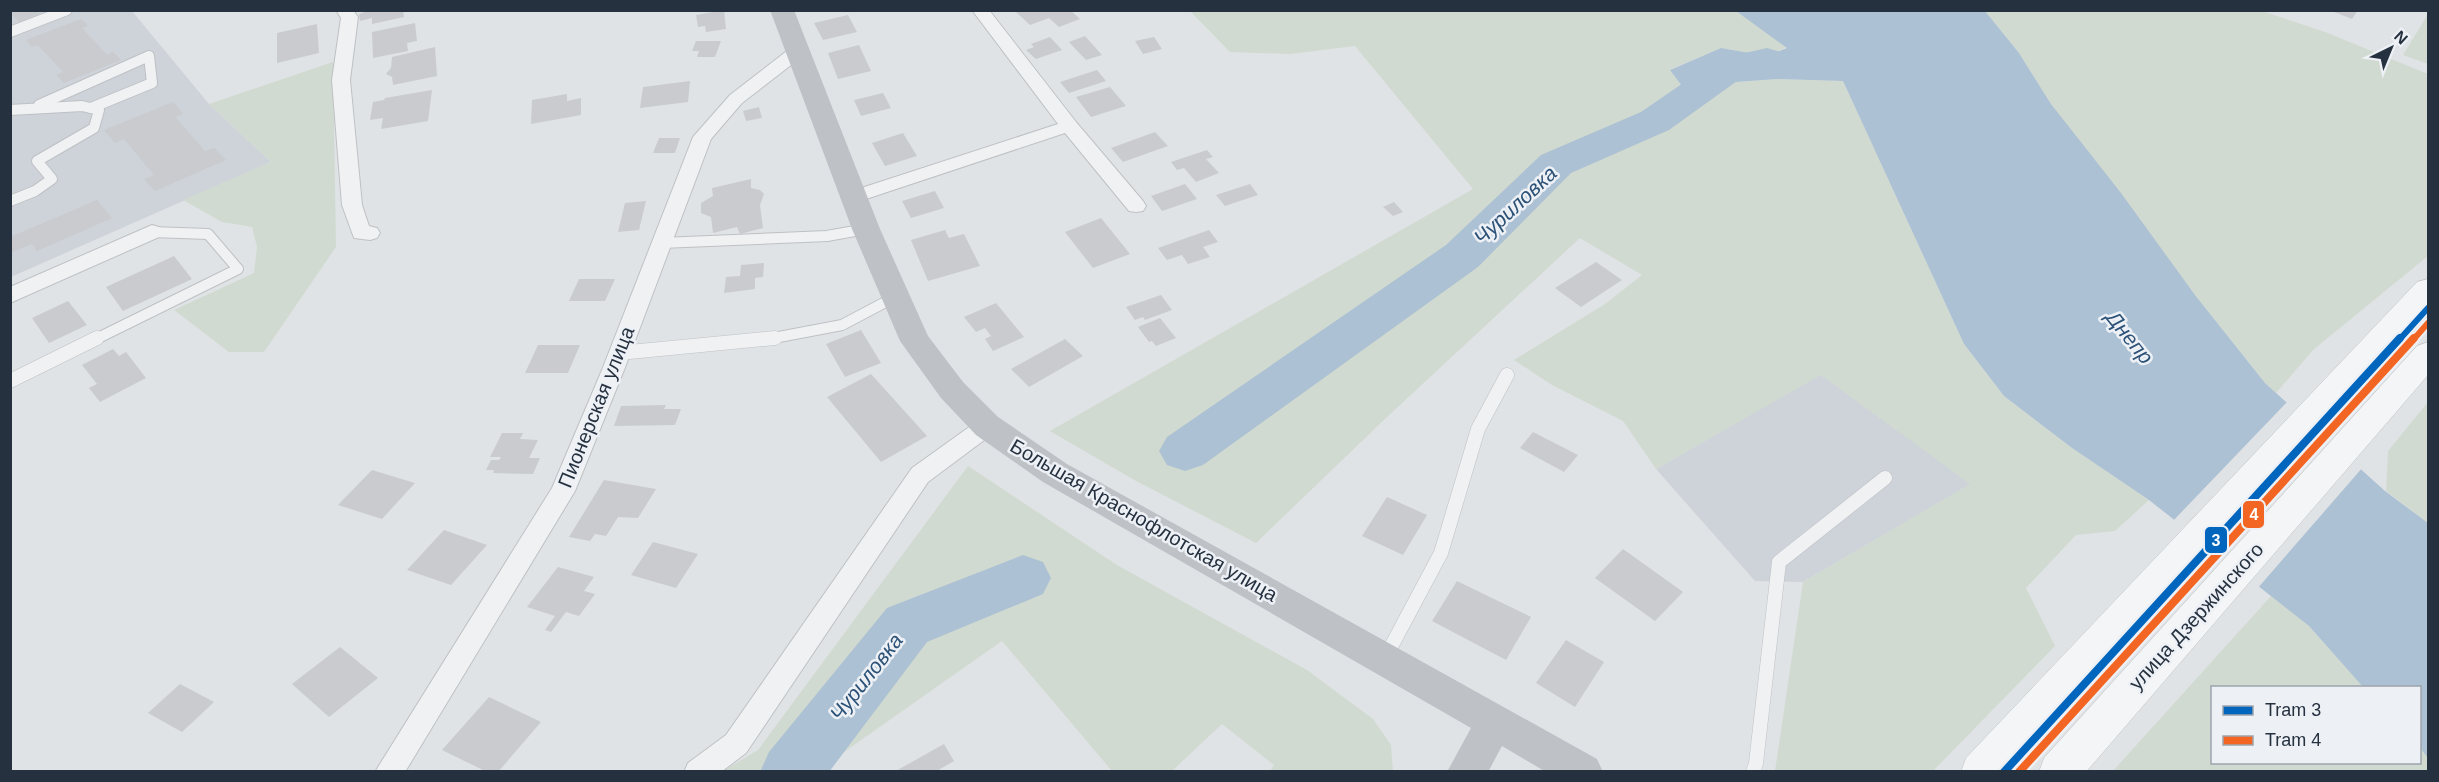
<svg xmlns="http://www.w3.org/2000/svg" width="2439" height="782" font-family="Helvetica,sans-serif">
	<style>
		.built { fill: #ced3da }
		.green { fill: #d1dad0 }
		.water { fill: #acc1d3 }
		.pier { fill: #e0e3e6 }
		.lines { fill: none; stroke-linecap: round; stroke-linejoin: round }
		.river { fill: #acc1d3; fill-rule: evenodd }
		.building { fill: #c9cbce }
		.service-far1-casing { stroke: #bec1c4; stroke-width: 12 }
		.service-casing { stroke: #bec1c4; stroke-width: 15 }
		.minor-casing { stroke: #bec1c4; stroke-width: 2 }
		.primary-casing { stroke: #bcc0c4; stroke-width: 1 }
		.service-far1 { stroke: #f0f1f3; stroke-width: 10 }
		.service { stroke: #f0f1f3; stroke-width: 14 }
		.minor { fill: #f0f1f3; fill-rule: evenodd }
		.secondary { fill: #bec1c6; fill-rule: evenodd }
		.primary { fill: #f4f5f6; fill-rule: evenodd }
		.tram-1-far1-casing { stroke: #edf1f6; stroke-width: 10 }
		.tram-1-casing { stroke: #edf1f6; stroke-width: 13 }
		.tram-2-far1-casing { stroke: #edf1f6; stroke-width: 10 }
		.tram-2-casing { stroke: #edf1f6; stroke-width: 13 }
		.tram-1-far1 { stroke: #0065bd; stroke-width: 6 }
		.tram-1 { stroke: #0065bd; stroke-width: 8 }
		.tram-2-far1 { stroke: #f26522; stroke-width: 6 }
		.tram-2 { stroke: #f26522; stroke-width: 8 }
		.labels { text-anchor: middle; dominant-baseline: central; stroke-width: 5; stroke-linejoin: round; paint-order: stroke }
		.street-label { font-size: 20px; fill: #263140; stroke: #edf1f6 }
		.water-label { font-size: 21px; font-style: italic; fill: #2d5277; stroke: #edf1f6 }
		.line-badge { stroke: #edf1f6; stroke-width: 2 }
		.badge-label { font-size: 16px; text-anchor: middle; font-weight: bold; fill: #fff }
	</style>
	<rect width="100%" height="100%" fill="#e0e3e6"/>
	<!-- built -->
	<g class="built">
		<path d="M10,11h122l77,93 62,58 -260,115z"/>
		<path d="M1821,374l150,110 -168,98 -48,-1 -99,-112z"/>
	</g>
	<!-- green -->
	<g class="green">
		<path d="M1190,11h546l51,36 -20,9 -46,-8 -50,21 11,17 95,-7 66,2 121,263 40,52 68,52 77,52 -34,31 -39,4 -50,53 29,58 -122,125h-158l28,-189 167,-98 -149,-109 -165,94 -33,-48 -71,-36 -38,-25 91,-56 37,-29 -62,-37 -194,180 -130,125 -120,-62 -86,-50 423,-242 -118,-143 -65,8 -60,-2z"/>
		<path d="M1985,11h277l63,21 103,42v182l-115,94 -37,43 -11,-10 -70,-88 -144,-191 -32,-51z"/>
		<path d="M2428,14v50l-25,-9z"/>
		<path d="M333,62l3,185 -72,105h-35l-55,-42 80,-37 3,-26 -5,-20 -30,-5 -39,-22 88,-38 -62,-58z"/>
		<path d="M2428,402v121l-42,-32 2,-40z"/>
		<path d="M968,466l149,99 190,105 66,49 18,26 2,26h-123l4,-6 -52,-41 -50,47h-60l-110,-130 -185,130h-94l35,-21z"/>
		<path d="M2271,596l38,30 54,61 -151,1v74h208v-14l8,10v14h-316z"/>
	</g>
	<!-- water -->
	<path class="water" d="M1736,11h249l34,42 32,51 70,89 74,102 70,88 120,108 43,32v235l-8,-10v-60l-57,-1 -54,-61 -160,-126 -77,-52 -68,-52 -40,-52 -121,-263 -66,-2 -95,7 -12,-16 51,-22 46,8 20,-8z"/>
	<!-- pier -->
	<path class="pier" d="M2289,400l74,67 -106,122 -85,-67z"/>
	<g class="lines">
		<!-- river -->
		<g class="river">
			<path d="M1767,48l14,4 5,8 -5,8 -37,8 -75,54 -98,43 -93,94 -275,198 -18,6 -18,-6 -8,-14 8,-14 279,-192 95,-90 100,-43 77,-53z"/>
			<path d="M1023,555l20,7 8,16 -8,16 -116,48 -98,130h-69l9,-20 118,-144z"/>
		</g>
	</g>
	<!-- building -->
	<g class="building">
		<path d="M36,10l3,4 -20,8 -9,-10z"/>
		<path d="M371,10h32l1,7 -32,7v-6l-12,3 -1,-7z"/>
		<path d="M724,10l2,19 -20,3 -1,-6 -7,1 -2,-12z"/>
		<path d="M1019,10h51l10,9 -21,8 -10,-9 -19,7 -14,-13z"/>
		<path d="M2329,10h29l-6,9z"/>
		<path d="M848,15l9,17 -34,8 -9,-17z"/>
		<path d="M81,19l7,7 -6,2 25,27 6,-3 8,8 -57,23 -8,-8 7,-3 -25,-27 -6,2 -6,-7z"/>
		<path d="M415,23l2,18 -10,2 1,8 -35,7 -1,-26z"/>
		<path d="M317,24l2,29 -42,10v-30z"/>
		<path d="M1085,36l17,19 -16,5 -17,-18z"/>
		<path d="M1050,37l12,13 -26,9 -10,-9 8,-3 -3,-3z"/>
		<path d="M1154,37l8,12 -19,5 -8,-13z"/>
		<path d="M696,41h25l-6,16h-18l2,-6h-7z"/>
		<path d="M859,45l12,26 -33,8 -10,-26z"/>
		<path d="M435,47l2,29 -44,9 -1,-8 -6,-3 5,-6 1,-11z"/>
		<path d="M1097,70l9,11 -37,12 -9,-11z"/>
		<path d="M690,81l-2,21 -48,6 3,-21z"/>
		<path d="M1110,87l16,19 -35,11 -15,-20z"/>
		<path d="M432,90l-4,31 -47,8 2,-11 -13,2 3,-18 11,-2 1,-2z"/>
		<path d="M883,93l8,15 -30,8 -7,-16z"/>
		<path d="M567,94v7l14,-3v17l-50,9 1,-24z"/>
		<path d="M173,102l10,12 -8,3 30,34 9,-3 12,12 -71,31 -11,-12 10,-4 -30,-36 -9,4 -11,-13z"/>
		<path d="M759,107l3,11 -16,3 -3,-10z"/>
		<path d="M1155,132l13,14 -45,16 -12,-14z"/>
		<path d="M903,133l14,23 -32,10 -13,-23z"/>
		<path d="M659,138h21l-5,15h-22z"/>
		<path d="M1207,150l6,7 -7,2 13,14 -23,9 -12,-14 -7,2 -6,-8z"/>
		<path d="M751,179v9l9,2 4,4 -4,11 3,23 -23,6 -3,-7 -24,6 -2,-16 -10,-4v-10l12,-7 -1,-8z"/>
		<path d="M1185,184l12,15 -35,12 -11,-15z"/>
		<path d="M1250,184l8,11 -33,11 -9,-11z"/>
		<path d="M935,191l9,17 -33,10 -9,-17z"/>
		<path d="M97,200l15,18 -75,33 -5,-7 -22,9v-16z"/>
		<path d="M646,201l-7,29 -21,2 7,-29z"/>
		<path d="M1394,202l9,10 -10,4 -10,-9z"/>
		<path d="M1101,218l29,36 -37,14 -28,-36z"/>
		<path d="M945,230l4,8 15,-4 16,32 -52,15 -17,-41z"/>
		<path d="M1209,230l9,12 -15,5 7,10 -22,7 -6,-9 -15,5 -9,-12z"/>
		<path d="M174,256l18,23 -69,32 -17,-24z"/>
		<path d="M1596,262l26,18 -41,27 -26,-19z"/>
		<path d="M764,263l-1,14 -8,1v11l-31,4 2,-16 14,-1 1,-11z"/>
		<path d="M579,279h36l-10,22h-36z"/>
		<path d="M1161,295l11,15 -27,10 -2,-3 -8,3 -9,-13z"/>
		<path d="M68,301l19,24 -38,18 -17,-25z"/>
		<path d="M996,303l28,34 -31,14 -8,-12 6,-3 -6,-8 -9,4 -12,-15z"/>
		<path d="M1160,318l16,20 -20,8 -4,-5 -3,1 -11,-15z"/>
		<path d="M861,330l20,33 -36,14 -19,-33z"/>
		<path d="M1065,339l18,17 -54,31 -18,-18z"/>
		<path d="M538,345h42l-12,28h-43z"/>
		<path d="M113,349l6,7 7,-4 20,26 -46,24 -11,-14 8,-4 -15,-19z"/>
		<path d="M871,374l56,62 -46,26 -54,-65z"/>
		<path d="M666,405l-2,4h17l-6,16 -61,1 7,-20z"/>
		<path d="M1533,432l45,23 -14,17 -44,-24z"/>
		<path d="M502,433h21l-3,6 18,1 -9,18h11l-7,16 -40,-1 1,-3h-8l5,-10h8l2,-3h-11z"/>
		<path d="M372,470l43,13 -33,36 -44,-14z"/>
		<path d="M604,480l52,9 -18,29 -20,-1 -12,19 -11,-2 -5,7 -21,-4z"/>
		<path d="M1387,497l40,18 -24,40 -41,-19z"/>
		<path d="M444,530l43,15 -36,40 -44,-15z"/>
		<path d="M653,542l45,12 -22,34 -45,-13z"/>
		<path d="M1623,549l60,43 -28,29 -60,-43z"/>
		<path d="M558,567l36,10 -10,14 11,3 -16,22 -13,-4 -15,20 -6,-2 10,-14 -28,-9z"/>
		<path d="M1457,581l74,36 -25,43 -74,-39z"/>
		<path d="M1566,640l38,22 -29,45 -39,-24z"/>
		<path d="M340,647l38,31 -49,39 -37,-33z"/>
		<path d="M180,684l34,18 -32,30 -34,-19z"/>
		<path d="M489,697l52,25 -43,50h-11l-45,-22z"/>
		<path d="M944,744l10,17 -19,11h-41z"/>
	</g>
	<g class="lines">
		<defs>
			<g id="service-far1">
				<path d="M10,32l57,-22"/>
				<path d="M39,105l110,-49 3,27 -61,25"/>
				<path d="M10,110l72,-4 17,4 -5,18 -57,33 15,18 -17,12 -25,10"/>
				<path d="M661,243l166,-7 39,-7"/>
				<path d="M94,340l144,-71 -30,-35 -56,-2"/>
				<path d="M763,340l79,-15 53,-28"/>
			</g>
			<g id="service">
				<path d="M619,353l156,-15"/>
				<path d="M10,381l87,-43"/>
				<path d="M1385,658l56,-105 37,-124 29,-54"/>
				<path d="M1753,772l3,-9 23,-201 106,-84"/>
			</g>
			<g id="minor">
				<path d="M336,10h17l5,7 -8,63 12,125 7,21 8,2 3,5 -3,5 -7,2 -16,-2 -12,-33 -10,-125 9,-62z"/>
				<path d="M972,10h17l87,112 67,79 3,5 -3,5 -7,1 -7,-1 -64,-78 -205,68 -7,2 -7,-2 -3,-4 3,-4 212,-69z"/>
				<path d="M798,46l6,1 3,4 -3,4 -62,48 -31,36 -87,231 -49,121 -170,281h-30l177,-284 50,-118 91,-233 37,-42 62,-48z"/>
				<path d="M152,225l7,2 3,5 -3,5 -149,66v-16z"/>
				<path d="M987,417l8,3 4,6 -4,6 -67,50 -182,271 -25,19h-37l4,-9 38,-28 186,-267 67,-48z"/>
			</g>
			<g id="primary">
				<path d="M2428,279v30l-420,463h-47l5,-14 451,-476z"/>
				<path d="M2428,342v33l-342,397h-47l5,-14 373,-412z"/>
			</g>
		</defs>
		<!-- service-far1 casing -->
		<use href="#service-far1" class="service-far1-casing"/>
		<!-- service casing -->
		<use href="#service" class="service-casing"/>
		<!-- minor casing -->
		<use href="#minor" class="minor-casing"/>
		<!-- primary casing -->
		<use href="#primary" class="primary-casing"/>
		<!-- service-far1 -->
		<use href="#service-far1" class="service-far1"/>
		<!-- service -->
		<use href="#service" class="service"/>
		<!-- minor -->
		<use href="#minor" class="minor"/>
		<!-- secondary -->
		<path class="secondary" d="M770,10h24l86,219 48,107 35,46 35,35 69,47 530,295 6,13h-57l-44,-26 -14,26h-41l24,-44 -428,-246 -67,-47 -35,-37 -41,-57 -48,-112z"/>
		<!-- primary -->
		<use href="#primary" class="primary"/>
		<defs>
			<path id="tram-1-far1" d="M2399,340l29,-32"/>
			<path id="tram-1" d="M2004,772l396,-434"/>
			<path id="tram-2-far1" d="M2413,340l15,-17"/>
			<path id="tram-2" d="M2019,772l395,-434"/>
		</defs>
		<!-- tram-1-far1 casing -->
		<use href="#tram-1-far1" class="tram-1-far1-casing"/>
		<!-- tram-1 casing -->
		<use href="#tram-1" class="tram-1-casing"/>
		<!-- tram-2-far1 casing -->
		<use href="#tram-2-far1" class="tram-2-far1-casing"/>
		<!-- tram-2 casing -->
		<use href="#tram-2" class="tram-2-casing"/>
		<!-- tram-1-far1 -->
		<use href="#tram-1-far1" class="tram-1-far1"/>
		<!-- tram-1 -->
		<use href="#tram-1" class="tram-1"/>
		<!-- tram-2-far1 -->
		<use href="#tram-2-far1" class="tram-2-far1"/>
		<!-- tram-2 -->
		<use href="#tram-2" class="tram-2"/>
	</g>
	<g class="labels">
		<!-- street labels -->
		<g class="street-label">
			<text transform="translate(596 407) rotate(-68)">Пионерская улица</text>
			<text transform="translate(1144 520) rotate(30)">Большая Краснофлотская улица</text>
			<text transform="translate(2196 616) rotate(-48)">улица Дзержинского</text>
		</g>
		<!-- water labels -->
		<g class="water-label">
			<text transform="translate(1515 205) rotate(-43)">Чуриловка</text>
			<text transform="translate(2130 337) rotate(51)">Днепр</text>
			<text transform="translate(866 677) rotate(-52)">Чуриловка</text>
		</g>
	</g>
	<g class="line-badge">
		<rect x="2242" y="500" width="23" height="29" rx="6" fill="#f26522"/>
		<rect x="2204" y="526" width="24" height="28" rx="6" fill="#0065bd"/>
	</g>
	<g class="badge-label">
		<text x="2254" y="520">4</text>
		<text x="2216" y="546">3</text>
	</g>
	<!-- border -->
	<rect width="2439" height="782" fill="none" stroke="#263140" stroke-width="24"/>
	<!-- legend -->
	<rect x="2211" y="686" width="210" height="78" fill="#edf1f6" stroke="#9da4ad" stroke-width="1.5"/>
	<rect x="2223" y="706" width="30" height="9" fill="#0065bd" stroke="#9da4ad" stroke-width="1.5"/>
	<text x="2265" y="716" font-size="18" fill="#263140">Tram 3</text>
	<rect x="2223" y="736" width="30" height="9" fill="#f26522" stroke="#9da4ad" stroke-width="1.5"/>
	<text x="2265" y="746" font-size="18" fill="#263140">Tram 4</text>
	<!-- north arrow -->
	<g transform="translate(2391 48) rotate(43)" stroke="#edf1f6" stroke-width="4.5" paint-order="stroke">
	<path d="M0-4.5L10 22L0 15L-10 22Z" fill="#263140"/>
	<text y="-9" font-size="16" font-weight="bold" text-anchor="middle" fill="#263140">N</text>
	</g>
</svg>
